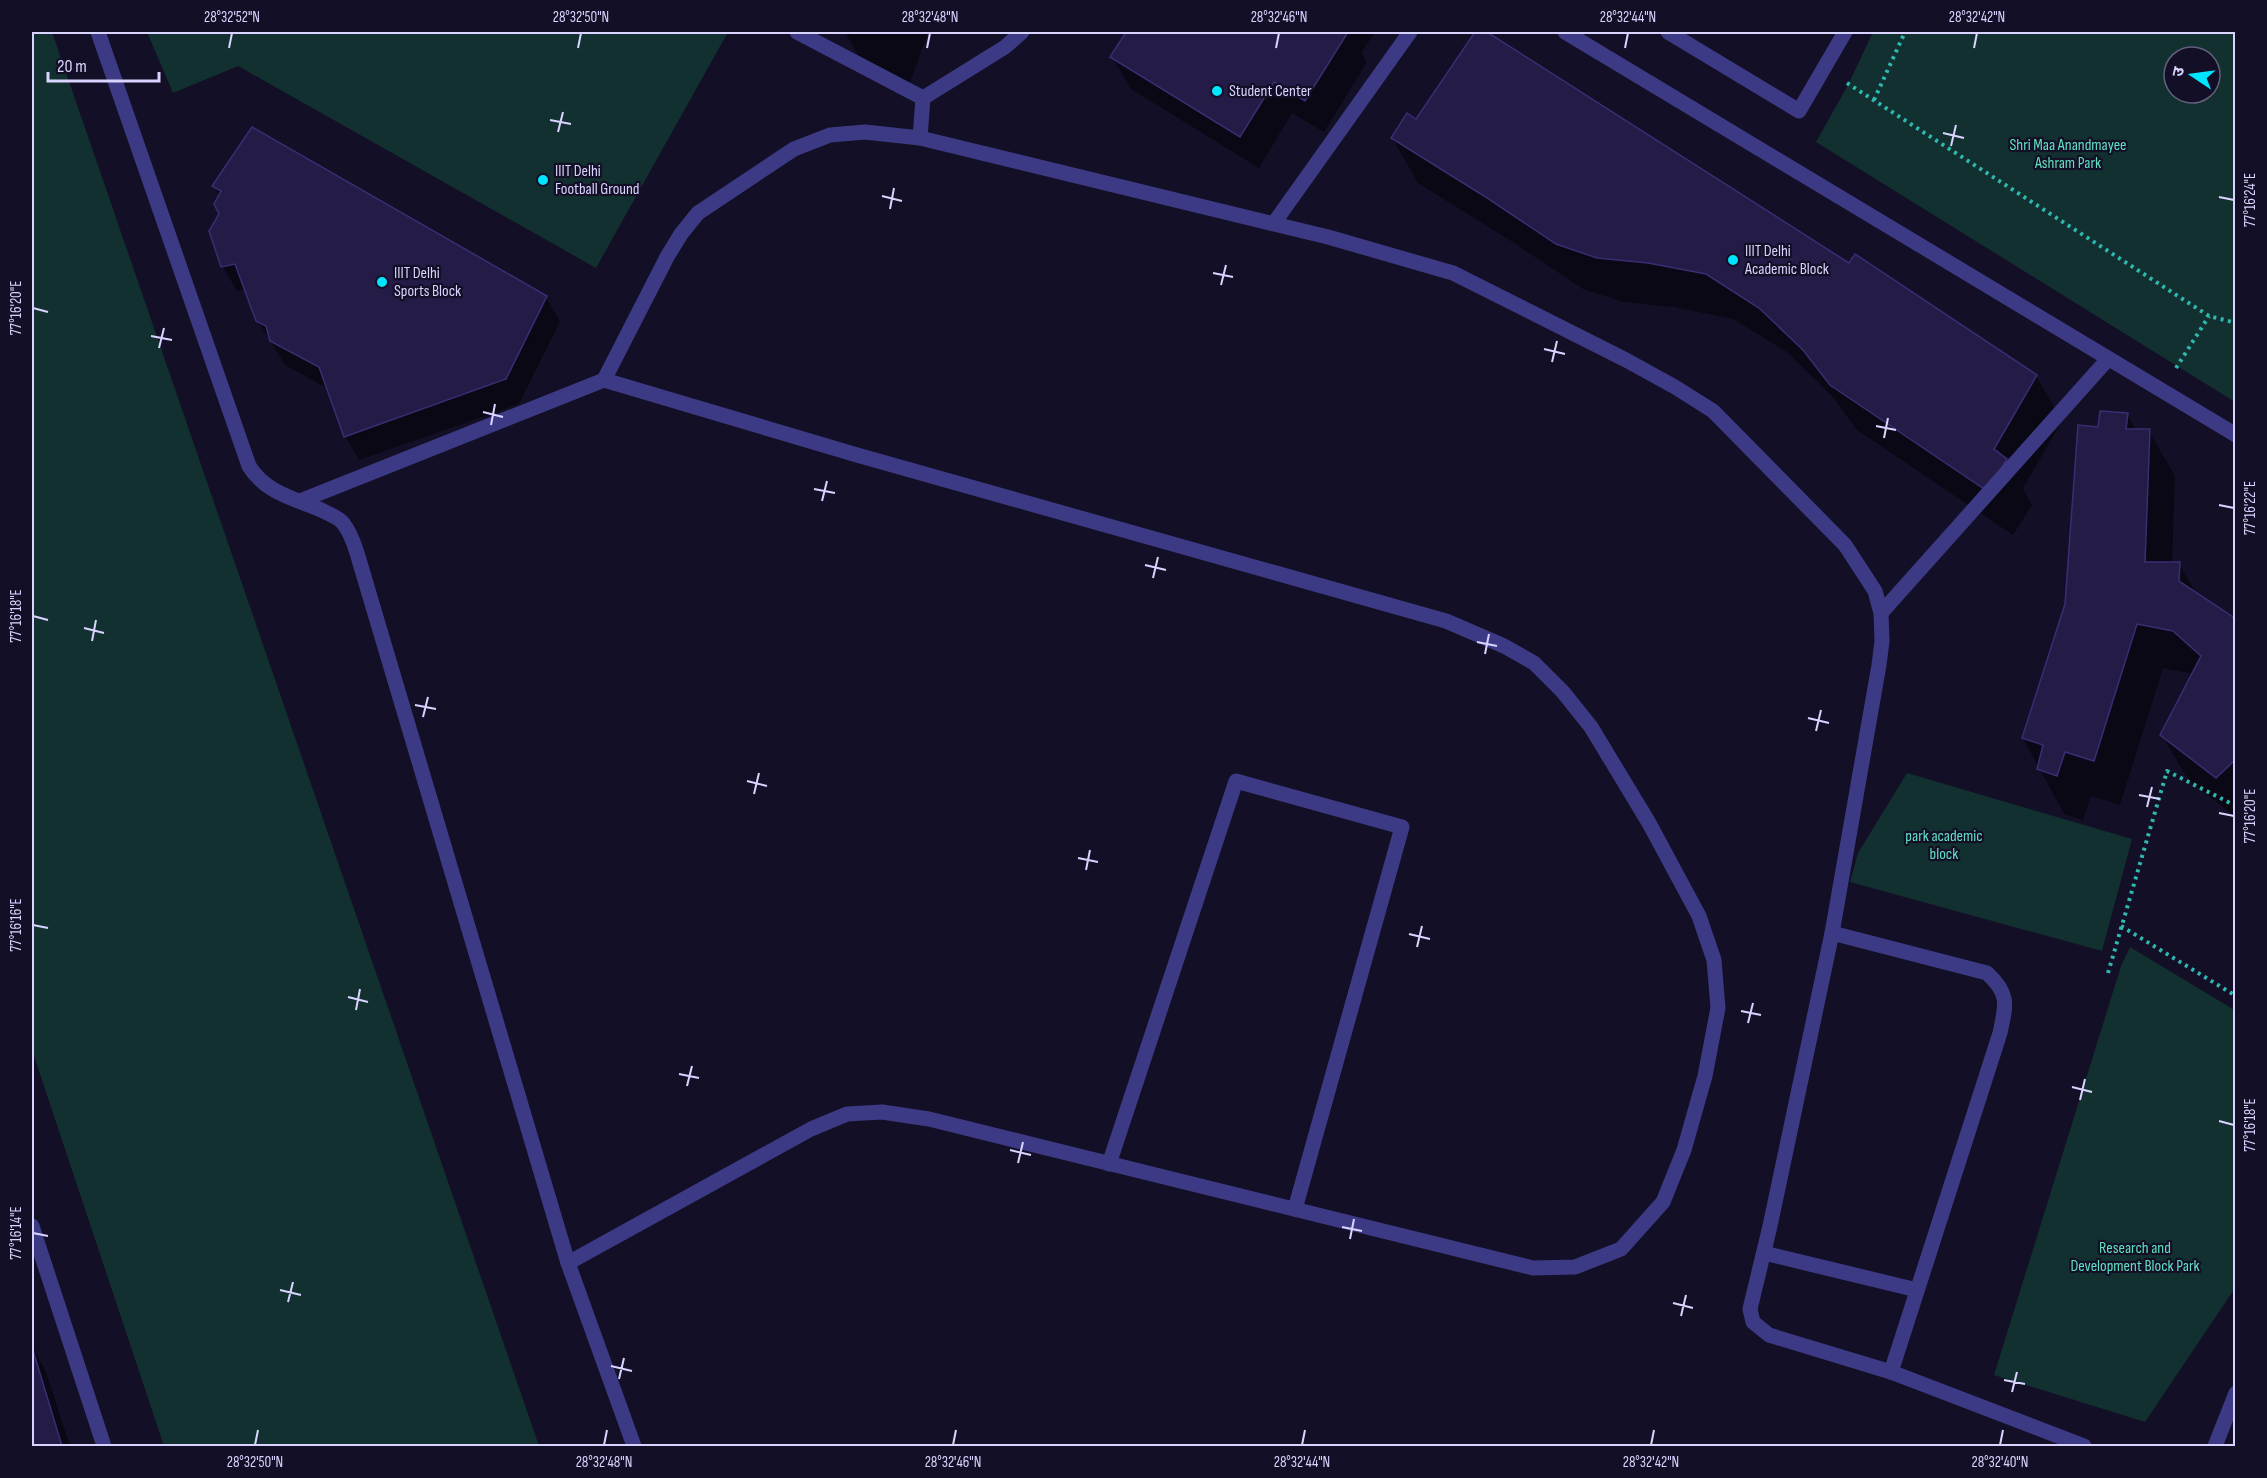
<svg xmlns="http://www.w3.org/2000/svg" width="2267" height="1478" font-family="'Sofia Sans Condensed','Noto Sans Devanagari',sans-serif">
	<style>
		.green { fill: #12302f; fill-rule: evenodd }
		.shadow { fill: #0007 }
		.building { fill: #241b47; stroke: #3b2d73; stroke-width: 1.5 }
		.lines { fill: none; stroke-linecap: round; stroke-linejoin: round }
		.path { stroke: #2fb8b0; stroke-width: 4; stroke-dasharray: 3 4.5; stroke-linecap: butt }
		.minor { stroke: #3d3a85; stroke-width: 15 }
		.ticks { fill: none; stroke: #d9d4ff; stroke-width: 2 }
		.poi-dot { fill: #00e5ff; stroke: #130f26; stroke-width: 2 }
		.labels { text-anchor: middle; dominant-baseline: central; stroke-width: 4.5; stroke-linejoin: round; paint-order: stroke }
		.poi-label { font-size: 16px; fill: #d9d4ff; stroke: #130f26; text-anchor: start }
		.park-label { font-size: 16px; fill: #5fe0c0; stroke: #130f26 }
		.neatline { fill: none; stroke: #d9d4ff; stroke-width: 2 }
		.ticks-label { font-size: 15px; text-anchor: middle; fill: #d9d4ff }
	</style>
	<rect width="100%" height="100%" fill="#130f26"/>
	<!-- green -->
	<g class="green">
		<path d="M32,32h20l487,1414h-375l-132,-396z"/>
		<path d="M147,32h581l-132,236 -358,-202 -65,27z"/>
		<path d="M1873,32h362v370l-419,-260 32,-57zM2174,57h36v36h-36z"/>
		<path d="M1907,773l225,66 -30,112 -252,-69 8,-29z"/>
		<path d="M2130,947l106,64 -1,277 -90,134 -151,-47 127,-409z"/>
	</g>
	<!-- shadow -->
	<g class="shadow">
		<path d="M845,32h83l-18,51 -48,-21z"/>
		<path d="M1128,32h247l-14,21 6,9 -43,70 -32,-19 -33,55 -128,-79 -19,-32z"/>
		<path d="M1477,32h8l364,233 187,111 26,45 -39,67 9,17 -19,30 -156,-105 -26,-35 -44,-43 -54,-33 -59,-12 -50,-5 -41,-13 -72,-48 -93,-58 -26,-45 24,-17z"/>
		<path d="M214,186l332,111 14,24 -41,83 -160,56 -14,-24 -18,-48 -42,-23 -27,-44 -12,-32 -9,2 -14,-24 -12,-36 10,-17 -1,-18z"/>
		<path d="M2127,414l9,17h13l26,45 -3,88h7l18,31 39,26v196l-48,-37 -26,-45 32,-61 -31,-6 -43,137 -29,-9 -8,24 -19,-6 -41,-76 44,-134 33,-175z"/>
		<path d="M32,1346l14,26 24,74h-38z"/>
	</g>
	<!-- building -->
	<g class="building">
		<path d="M1126,32h222l-43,69 -31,-19 -34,55 -130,-80z"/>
		<path d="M1475,32h12l362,231 6,-9 182,121 -43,74 13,10 -20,32 -157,-106 -27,-35 -44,-42 -53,-34 -58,-11 -51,-5 -41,-14 -72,-48 -93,-58 16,-25 9,6z"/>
		<path d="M252,127l295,169 -41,83 -162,58 -25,-70 -49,-26 -4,-15 -10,-5 -21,-57 -14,3 -12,-36 10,-17 -5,-10 7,-13 -9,-5z"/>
		<path d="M2100,411l28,2 -2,16h24l-5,133h35l-1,19 57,38v140l-20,19 -56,-43 41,-79 -28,-25 -36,-7 -43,137 -29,-9 -8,24 -20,-7 6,-24 -21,-7 43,-134 13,-179 20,2z"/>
		<path d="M32,1347l30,99h-30z"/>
	</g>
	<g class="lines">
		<!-- path -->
		<g class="path">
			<path d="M1847,83l362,233 27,7"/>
			<path d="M1874,100l31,-68"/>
			<path d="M2176,368l33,-52"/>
			<path d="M2121,926l115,70"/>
			<path d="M2108,973l59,-202 69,35"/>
		</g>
		<!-- minor -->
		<g class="minor">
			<path d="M98,32l151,434c16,26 43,32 70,43 8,4 19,8 24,14 7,9 11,20 14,30l211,710 66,183"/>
			<path d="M797,32l126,66"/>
			<path d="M1565,32l671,403"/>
			<path d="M1668,32l131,79 46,-79"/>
			<path d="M923,98l82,-51 17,-15"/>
			<path d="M920,138l3,-40"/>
			<path d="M1274,223l136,-191"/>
			<path d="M604,380l63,-123 14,-23 17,-21 96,-64 36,-14 35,-3 55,6 408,99 125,36 173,87 49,27 38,24 132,134 30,46 6,22 1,28 -3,24 -47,268 -62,293 -20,83 3,13 16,13 122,37 193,74"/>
			<path d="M300,501l304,-121 253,75 589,166 58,25 30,17 29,29 28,35 58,96 50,93 15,44 4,48 -13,68 -21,74 -21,52 -42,47 -46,18 -42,1 -604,-149 -47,-7 -35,2 -36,15 -243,134"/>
			<path d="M1881,613l227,-254"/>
			<path d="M1832,933l155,40c23,21 19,32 13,60l-109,339"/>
			<path d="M1109,1164l127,-383 166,46 -107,382"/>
			<path d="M32,1226l72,220"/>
			<path d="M1764,1253l153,37"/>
			<path d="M2215,1446l21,-53"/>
		</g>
	</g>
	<!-- ticks -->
	<path class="ticks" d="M229,48l3,-15M578,48l3,-15M927,48l3,-15M1276,48l3,-15M1625,48l3,-15M1974,48l3,-15M550,120l21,4M558,132l5,-20M1943,133l21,5M1951,146l5,-21M882,196l20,5M2219,197l15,3M890,209l4,-21M1213,273l20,4M1221,285l5,-20M33,308l15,4M151,336l21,4M159,348l5,-20M1544,349l21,5M1552,362l5,-21M483,412l20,5M491,425l4,-21M1876,426l20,4M1884,438l4,-20M814,489l21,4M822,501l5,-20M2219,505l15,3M1145,565l21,5M1153,578l5,-21M33,616l15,4M84,628l20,5M92,641l4,-21M1477,642l20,4M1485,654l4,-20M415,705l21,4M423,717l5,-20M1808,718l21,5M1816,731l5,-21M747,781l20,5M754,794l5,-21M2139,795l21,4M2147,807l5,-20M2219,813l15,3M1078,858l20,4M1086,870l4,-20M33,925l15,3M1409,934l21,5M1417,947l5,-21M348,997l20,5M356,1010l4,-21M1741,1011l20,4M1748,1023l5,-20M679,1074l20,4M687,1086l5,-20M2072,1087l20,5M2080,1100l5,-21M2219,1121l15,4M1010,1150l21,5M1018,1163l5,-21M1342,1227l20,4M33,1233l15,3M1350,1239l4,-20M280,1290l21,5M288,1302l5,-20M1673,1303l20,5M1681,1316l5,-21M611,1366l21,5M619,1379l5,-21M2004,1380l21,4M2012,1392l5,-20M255,1445l3,-15M604,1445l3,-15M953,1445l3,-15M1302,1445l3,-15M1651,1445l3,-15M2000,1445l3,-15"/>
	<!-- markers -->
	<g class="poi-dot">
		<circle cx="1217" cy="91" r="6"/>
		<circle cx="543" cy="180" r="6"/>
		<circle cx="1733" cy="260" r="6"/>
		<circle cx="382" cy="282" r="6"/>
	</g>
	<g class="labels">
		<!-- poi labels -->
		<g class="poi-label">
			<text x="1229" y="91">Student Center</text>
			<text x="555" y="171">IIIT Delhi<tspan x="555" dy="18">Football Ground</tspan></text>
			<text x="1745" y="251">IIIT Delhi<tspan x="1745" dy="18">Academic Block</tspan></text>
			<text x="394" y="273">IIIT Delhi<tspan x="394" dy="18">Sports Block</tspan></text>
		</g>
		<!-- park labels -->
		<g class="park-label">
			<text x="2068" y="145">Shri Maa Anandmayee<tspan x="2068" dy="18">Ashram Park</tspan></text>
			<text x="1944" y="836">park academic<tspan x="1944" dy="18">block</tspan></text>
			<text x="2135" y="1248">Research and<tspan x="2135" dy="18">Development Block Park</tspan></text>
		</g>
	</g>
	<!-- border -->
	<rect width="2267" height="1478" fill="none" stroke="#130f26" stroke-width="66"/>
	<!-- north arrow -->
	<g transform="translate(2192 75) rotate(283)"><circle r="28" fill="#130f26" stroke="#625e7d" stroke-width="1.5"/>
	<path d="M0-4.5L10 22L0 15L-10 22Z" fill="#00e5ff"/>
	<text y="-9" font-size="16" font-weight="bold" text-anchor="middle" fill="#d9d4ff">उ</text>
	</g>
	<!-- scale -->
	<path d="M48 72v9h111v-9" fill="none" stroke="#d9d4ff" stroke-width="3"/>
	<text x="57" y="72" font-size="18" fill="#d9d4ff" stroke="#130f26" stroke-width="4.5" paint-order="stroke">20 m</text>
	<rect x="33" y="33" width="2201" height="1412" class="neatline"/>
	<g class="ticks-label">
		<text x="232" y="22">28°32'52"N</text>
		<text x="581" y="22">28°32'50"N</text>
		<text x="930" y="22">28°32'48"N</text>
		<text x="1279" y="22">28°32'46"N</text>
		<text x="1628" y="22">28°32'44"N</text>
		<text x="1977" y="22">28°32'42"N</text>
		<text transform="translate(2250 200) rotate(-90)" y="5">77°16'24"E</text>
		<text transform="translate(16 308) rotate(-90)" y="5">77°16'20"E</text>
		<text transform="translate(2250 508) rotate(-90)" y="5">77°16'22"E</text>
		<text transform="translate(16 616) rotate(-90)" y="5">77°16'18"E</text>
		<text transform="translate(2250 816) rotate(-90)" y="5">77°16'20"E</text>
		<text transform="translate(16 925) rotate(-90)" y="5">77°16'16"E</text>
		<text transform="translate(2250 1125) rotate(-90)" y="5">77°16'18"E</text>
		<text transform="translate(16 1233) rotate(-90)" y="5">77°16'14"E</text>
		<text x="255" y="1467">28°32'50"N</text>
		<text x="604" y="1467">28°32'48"N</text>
		<text x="953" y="1467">28°32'46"N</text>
		<text x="1302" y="1467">28°32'44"N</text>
		<text x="1651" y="1467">28°32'42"N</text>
		<text x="2000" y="1467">28°32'40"N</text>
	</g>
</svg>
